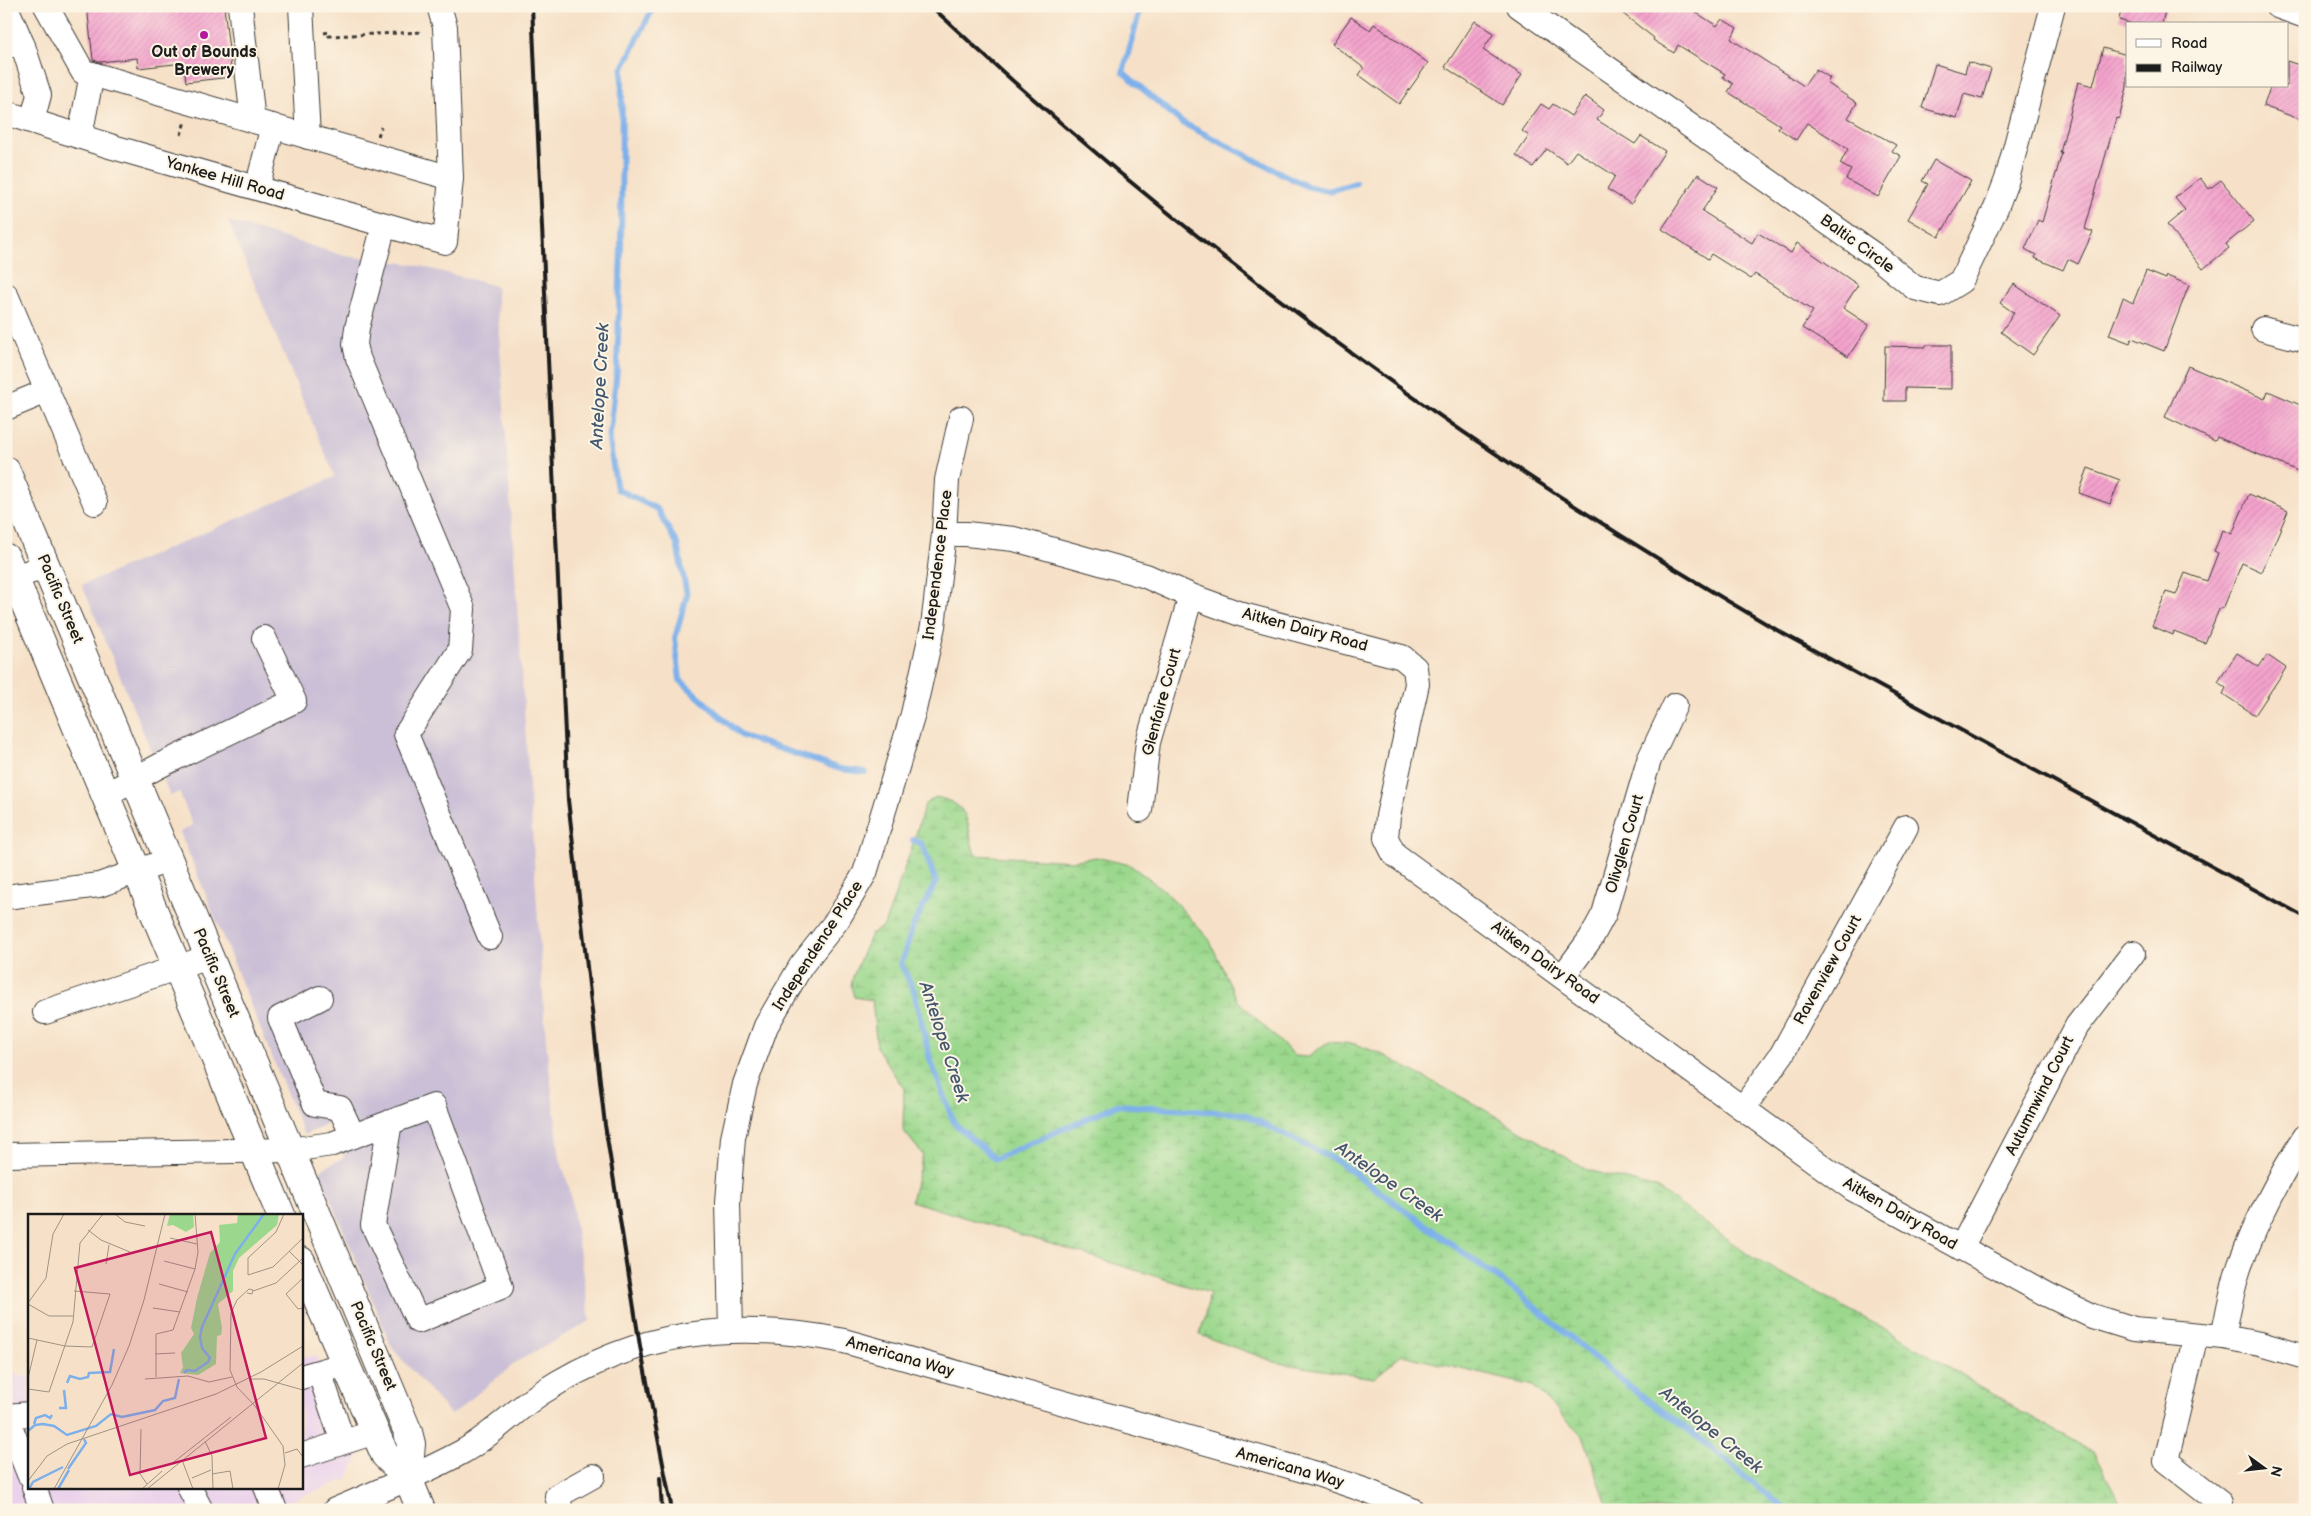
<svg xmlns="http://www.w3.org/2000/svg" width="2311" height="1516" font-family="'Balsamiq Sans',sans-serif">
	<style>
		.built { fill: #ead1ec }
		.industrial { fill: #cabfd6 }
		.wetland { fill: url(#wetland-marsh); stroke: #5c7a54 }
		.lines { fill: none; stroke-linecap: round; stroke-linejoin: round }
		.stream { stroke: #7db0ea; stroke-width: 6 }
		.building { fill: url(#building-hatch) }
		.minor-casing { stroke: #3d3a36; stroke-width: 26 }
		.major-casing { stroke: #3d3a36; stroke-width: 30 }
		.path { stroke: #3d3a36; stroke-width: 3; stroke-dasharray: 4 4; stroke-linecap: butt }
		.minor { stroke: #fff; stroke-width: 24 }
		.major { stroke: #fff; stroke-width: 28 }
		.rail { stroke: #1c1c1c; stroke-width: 4 }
		.poi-dot { fill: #b5179e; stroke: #fcf5e5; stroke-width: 2 }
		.labels { text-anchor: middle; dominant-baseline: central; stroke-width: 4; stroke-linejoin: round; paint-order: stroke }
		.poi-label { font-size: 16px; font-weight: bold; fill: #1c1c1c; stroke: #fcf5e5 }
		.street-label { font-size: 16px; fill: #1c1c1c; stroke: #fcf5e5 }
		.water-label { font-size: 18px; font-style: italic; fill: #43576e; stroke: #fcf5e5 }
		.inset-river { fill: none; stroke: #7db0ea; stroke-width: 2.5 }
		.inset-road { fill: none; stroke: #9f9283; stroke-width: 1 }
		.view { fill: #c2185b; fill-opacity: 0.15; stroke: #c2185b; stroke-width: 2.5 }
		.inset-edge { fill: none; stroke: #1c1c1c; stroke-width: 2.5 }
	</style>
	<defs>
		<pattern id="wetland-marsh" width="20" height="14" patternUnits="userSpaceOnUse" patternTransform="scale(1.25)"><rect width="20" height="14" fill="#9bd88d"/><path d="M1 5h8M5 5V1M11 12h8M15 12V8" fill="none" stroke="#85b979"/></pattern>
		<pattern id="building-hatch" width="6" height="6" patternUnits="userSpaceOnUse" patternTransform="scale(1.25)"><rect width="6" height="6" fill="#f4a3cd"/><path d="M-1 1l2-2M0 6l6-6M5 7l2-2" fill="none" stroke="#d18caf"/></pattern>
	</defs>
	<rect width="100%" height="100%" fill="#fcf5e5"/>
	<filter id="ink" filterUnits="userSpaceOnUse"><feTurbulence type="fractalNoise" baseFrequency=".02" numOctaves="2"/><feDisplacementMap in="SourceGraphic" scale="10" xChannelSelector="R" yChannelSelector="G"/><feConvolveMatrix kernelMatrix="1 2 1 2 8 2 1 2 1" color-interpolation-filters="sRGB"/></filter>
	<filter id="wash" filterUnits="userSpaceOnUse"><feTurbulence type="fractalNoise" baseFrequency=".0096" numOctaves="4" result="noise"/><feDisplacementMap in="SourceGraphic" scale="20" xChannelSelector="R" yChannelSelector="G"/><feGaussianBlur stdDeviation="1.12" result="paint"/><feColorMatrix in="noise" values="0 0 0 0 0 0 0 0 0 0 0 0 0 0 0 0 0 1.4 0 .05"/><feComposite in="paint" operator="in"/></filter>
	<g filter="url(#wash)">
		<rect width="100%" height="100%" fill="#f6e1c8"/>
		<!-- built -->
		<path class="built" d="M317,1356l43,98 -13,25 -81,31h-260v-138l23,6v109h272v-130z"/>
		<!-- industrial -->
		<path class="industrial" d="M228,221l117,35 67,8 84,22 50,755 14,118 10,31 20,131 -72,40 -67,54 -59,-67 -73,-177 25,-14 -14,-34 -26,12 -124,-303 13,-7 -14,-33 -9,4 -88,-211 253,-108z"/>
		<!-- wetland -->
		<path class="wetland" d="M936,797c37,8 29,26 39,58l96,6 25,-4 34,8 36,27 43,47 28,61 58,56 12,1 21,-15 28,2 27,11 95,51 110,64 69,18 96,70 141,76 111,68 88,50 31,58h-515l-26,-74 -50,-50 -131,-31 -28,23 -96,-15 -78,-28 10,-42 -299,-92 12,-46 -20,-25 1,-41 -27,-41 -5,-48 -18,-3 -3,-11 2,-10 18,-42 13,-8 27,-76 14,-46z"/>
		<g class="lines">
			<!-- stream -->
			<g class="stream">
				<path d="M654,6l-32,64 -1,179 -4,121 -8,71 8,48 40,20 20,35 10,51 -12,43 5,42 62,56 98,33 25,3"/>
				<path d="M1141,6l-18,66 58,50 125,64 22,5 28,-8"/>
				<path d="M913,840l9,4 14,38 -23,44 -12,38 13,27 16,68 24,64 41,36 122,-54 127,9 95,48 174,127 117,98 77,57 78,66"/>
			</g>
		</g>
		<g id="blocks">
			<!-- building -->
			<g class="building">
				<path d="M87,6h137l8,71 -46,5 -2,-19 -46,5 -1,-10 -37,4 -7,-2z"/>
				<path d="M1613,6h73l31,20 5,-7 15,9 -6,11 73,47 12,-17 14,9 -3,5 30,20 -9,15 48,27 -4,6 9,5 -23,41 -32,-18 5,-9 -11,-6 8,-15 -41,-26 -11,17 -18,-12 2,-3 -52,-33 5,-8 -10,-7 2,-3 -47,-29 -4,8 -21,-13 1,-2z"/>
				<path d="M2122,6h44l-4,18h-29l-14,-4z"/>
				<path d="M1351,17l19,13 4,-6 54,39 -29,41 -40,-29 5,-7 -32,-24z"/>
				<path d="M1475,21l19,12 -11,17 39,25 -20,30 -57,-38z"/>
				<path d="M2103,48l24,7v32l-8,32 -3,-1 -31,111 8,3 -15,32 -10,-5 -5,11 -28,-12 1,-3 -11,-6 13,-29 4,2 20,-69h-2l18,-71 15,4z"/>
				<path d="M2287,61l18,6v54l-42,-15 8,-20h16z"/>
				<path d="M1968,62l23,7 -9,30 -18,-5 -7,24 -35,-10 13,-44 30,9z"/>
				<path d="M1585,96l19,14 -7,10 38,24 6,-8 24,15 -34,53 -24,-15 8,-13 -39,-25 -9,12 -20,-14 -14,18 -17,-12 13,-19 -7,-5 19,-27 8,5 4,-5 18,12z"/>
				<path d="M1934,160l37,21 -32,56 -31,-18 20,-35 -6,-3z"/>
				<path d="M1698,174l20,13 -16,24 50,32 6,-10 33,20 6,-10 61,42 -15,23 26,17 -21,32 -46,-29 11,-17 -58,-37 -4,5 -40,-25 -3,5 -46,-30z"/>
				<path d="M2200,178l9,11 12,-9 33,41 -28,23 3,4 -26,21 -36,-44 18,-15 -10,-12z"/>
				<path d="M2146,271l20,8 1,-3 22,9 -25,66 -32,-13 -2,5 -21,-8 14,-37 10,5z"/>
				<path d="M2014,284l46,32 -27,39 -32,-23 13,-19 -14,-10z"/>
				<path d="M1926,345h25v44l-46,-1v13h-21l1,-55 41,1z"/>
				<path d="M2188,366l77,33 3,-8 37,16v54l-5,11 -83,-35 -2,4 -50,-24z"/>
				<path d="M2088,468l32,12 -10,24 -31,-11z"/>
				<path d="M2249,494l39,17 -26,61 -20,-9 -19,46 -3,-2 -15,36 -31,-12 -1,4 -21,-9 14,-34 10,3 9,-22 22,8 11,-28 -4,-2 9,-21 9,4z"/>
				<path d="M2237,653l22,14 8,-12 19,13 -31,47 -32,-21 3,-6 -8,-6z"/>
			</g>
		</g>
	</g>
	<g filter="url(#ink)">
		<use href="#blocks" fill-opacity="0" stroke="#3d3a36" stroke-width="1"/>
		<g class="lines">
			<defs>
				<g id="minor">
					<path d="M46,6l37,66 9,2 -12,62"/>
					<path d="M240,6l13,115"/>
					<path d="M301,6l7,131"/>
					<path d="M1519,6l358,251 38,31 25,6 21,-13 35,-73 11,-29 46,-173"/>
					<path d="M2277,6l28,10"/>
					<path d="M6,7l17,39"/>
					<path d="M6,44l17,2 16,49 -7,26"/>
					<path d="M92,74l359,104"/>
					<path d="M6,113l107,34 332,95 6,-64 -6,-151 -6,-21"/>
					<path d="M257,188l16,-62"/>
					<path d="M384,225l-27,103 -2,16 3,14 105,251 -3,41 -54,84 84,203"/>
					<path d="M6,295l89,208"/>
					<path d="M2263,329l42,11"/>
					<path d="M6,408l41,-17"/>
					<path d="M944,534h22l48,5 58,16 74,21 45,20 52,19 159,42 13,11 2,16 -29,132 -2,22 8,16 459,335 195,106 44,21 42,13 89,8 37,7 45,13"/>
					<path d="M6,579l40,-12"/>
					<path d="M105,795l56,-30 133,-64 -30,-63"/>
					<path d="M1140,810l8,-68 43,-146"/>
					<path d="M6,897l93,-12 70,-25"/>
					<path d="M1563,976l28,-38 13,-24 45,-154 26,-55"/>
					<path d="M320,998l-40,20 35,86 25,4 13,28"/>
					<path d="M45,1012l164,-55"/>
					<path d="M1743,1108l39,-54 124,-227"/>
					<path d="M6,1155l284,-5 42,-6 102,-38 67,181 -83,34 -45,-96 17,-103"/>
					<path d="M1961,1248l116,-222 56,-73"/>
					<path d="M731,1330l-3,-128 5,-64 12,-54 21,-58 35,-60 37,-47 27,-46 48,-159 20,-88 11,-92 3,-54 14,-62"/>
					<path d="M2196,1335l-30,126 54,42"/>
					<path d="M2223,1337c5,-24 9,-49 17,-72 16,-42 40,-90 65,-128"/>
					<path d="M301,1377l45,-13"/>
					<path d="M324,1386l19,56"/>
					<path d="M6,1416l23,58"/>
					<path d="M7,1416l22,-2"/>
					<path d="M301,1456l74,-24"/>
					<path d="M34,1487l8,23"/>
					<path d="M189,1487l12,23"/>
					<path d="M266,1487l9,23"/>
					<path d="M335,1510c42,-18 87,-36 127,-58 29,-16 52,-41 79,-59 97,-63 191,-74 303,-52l473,133 50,17 45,19"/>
					<path d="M561,1510l-4,-14 36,-20"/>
				</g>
				<g id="major">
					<path d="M6,471l402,961 3,12 -3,34"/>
					<path d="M6,558l275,657"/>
					<path d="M301,1261l84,194 23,23 13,32"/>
				</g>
			</defs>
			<!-- minor casing -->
			<use href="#minor" class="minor-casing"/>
			<!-- major casing -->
			<use href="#major" class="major-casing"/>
			<!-- path -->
			<g class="path">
				<path d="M324,33l5,-1v4l94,-4"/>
				<path d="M181,135l4,-14"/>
				<path d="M378,136l3,-9"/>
			</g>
			<!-- minor -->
			<use href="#minor" class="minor"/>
			<!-- major -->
			<use href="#major" class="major"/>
			<!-- rail -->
			<g class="rail">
				<path d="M532,6l36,794 37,325 35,221 32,164"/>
				<path d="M931,6c257,242 547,450 851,627l523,284"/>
				<path d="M660,1478l2,32"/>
			</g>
		</g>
	</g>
	<!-- markers -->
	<circle class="poi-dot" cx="204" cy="35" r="5"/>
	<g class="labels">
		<!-- poi labels -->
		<g class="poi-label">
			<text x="204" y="52">Out of Bounds<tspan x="204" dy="18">Brewery</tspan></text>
		</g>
		<!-- street labels -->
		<g class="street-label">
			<text transform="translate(225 179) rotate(16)">Yankee Hill Road</text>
			<text transform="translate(1857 244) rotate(36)">Baltic Circle</text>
			<text transform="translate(938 565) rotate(-83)">Independence Place</text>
			<text transform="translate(60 599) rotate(67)">Pacific Street</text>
			<text transform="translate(1305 630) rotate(15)">Aitken Dairy Road</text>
			<text transform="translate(1162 702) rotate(-75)">Glenfaire Court</text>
			<text transform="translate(1625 844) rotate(-74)">Olivglen Court</text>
			<text transform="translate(818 946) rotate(-57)">Independence Place</text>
			<text transform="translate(1545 963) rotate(36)">Aitken Dairy Road</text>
			<text transform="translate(1828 970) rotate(-61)">Ravenview Court</text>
			<text transform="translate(216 973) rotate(67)">Pacific Street</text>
			<text transform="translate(2040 1096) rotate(-63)">Autumnwind Court</text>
			<text transform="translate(1900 1214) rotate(30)">Aitken Dairy Road</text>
			<text transform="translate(373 1346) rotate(67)">Pacific Street</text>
			<text transform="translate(900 1357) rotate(16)">Americana Way</text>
			<text transform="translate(1290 1468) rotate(16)">Americana Way</text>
		</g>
		<!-- water labels -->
		<g class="water-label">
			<text transform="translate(600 386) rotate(-87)">Antelope Creek</text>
			<text transform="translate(944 1042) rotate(72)">Antelope Creek</text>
			<text transform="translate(1389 1182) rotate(35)">Antelope Creek</text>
			<text transform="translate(1711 1430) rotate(39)">Antelope Creek</text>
		</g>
	</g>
	<!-- overview -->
	<g transform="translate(28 1214)">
		<rect width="275" height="275" fill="#f6e1c8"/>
		<path d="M210,0h41l-2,11 -38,33 -6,13v20l-15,13 4,24 -1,7 -4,1 -1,28 -18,11 -18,-2 3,-6 -2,-14 13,-19 -3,-6 6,-30 13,-45 10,-11 -1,-17 18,-2z" fill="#9bd88d"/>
		<path d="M142,0h23l1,13 -8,5 -13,-7 -6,1z" fill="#9bd88d"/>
		<path class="inset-river" d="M156,159l3,-3 8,1 13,-9 2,-4 -8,-10 -2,-11 2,-10 33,-73 29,-40M39,169l3,-7 10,3 8,-2 1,-4 21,-1 4,-23M31,194h7l-2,-18M6,210l2,-6 9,-3 5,3 2,-3M0,217l7,-6 8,-1 11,2 13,9 29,-9 15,-12 11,3 33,-7 8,-9 12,-3 4,-19M40,255l18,-26 -2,-4M1,275l4,-7 30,-15M30,275l11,-19"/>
		<path class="inset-road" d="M87,0l10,8 20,4M256,0l-8,18 -28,26v17l25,-8 30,-29M60,16l13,10 29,12M142,24l27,6M261,37l14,14M136,47l31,8M78,50l3,-19M275,64l-17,16 12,15 5,-1M131,70l29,8M225,77l23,-8 27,-25M219,79l5,1 1,-4 -4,-1 -12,11 -6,13 -1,57 7,17 18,19 28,40 2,19 -7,24M0,89l18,-25 7,-44 11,-20M0,90l21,12h25M125,94l27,4M0,124l37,8 27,1 18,-53 -36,-3M127,140l20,-1M128,163v-43l17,-4 22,-61 3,-17 -3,-38M0,164l9,-38M117,165l43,-3 21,6 23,-5M222,165h14l39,11M0,175l21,3 24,-70 7,-79 23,-29M113,215l-1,45 7,10M177,227l7,15 1,33M257,239l12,-4 6,8M154,246l11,29M142,251l61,-48M184,260l18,-3 3,18M164,264l19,-8M0,267l19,-25 20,-12 149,-50 45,-22 42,-26M26,275l58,-104 17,-39 15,-46 21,-86M114,275l20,-18M119,275l156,-126"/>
		<path class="view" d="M183,18l55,206 -136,37 -55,-207z"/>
		<rect width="275" height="275" class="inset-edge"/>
	</g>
	<!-- margin -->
	<rect width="2311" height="1516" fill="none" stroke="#fcf5e5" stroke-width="25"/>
	<!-- legend -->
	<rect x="2126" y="22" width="162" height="65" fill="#fcf5e5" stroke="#a29e95"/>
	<rect x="2136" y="39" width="25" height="8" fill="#ffffff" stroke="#a29e95"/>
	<text x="2171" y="48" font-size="15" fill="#1c1c1c">Road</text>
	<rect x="2136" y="64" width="25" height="8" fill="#1c1c1c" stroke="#a29e95"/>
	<text x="2171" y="72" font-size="15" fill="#1c1c1c">Railway</text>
	<!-- north arrow -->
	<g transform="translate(2264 1468) rotate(105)" stroke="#fcf5e5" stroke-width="4" paint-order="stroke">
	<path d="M0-4L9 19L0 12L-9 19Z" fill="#1c1c1c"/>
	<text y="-8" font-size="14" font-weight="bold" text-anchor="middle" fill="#1c1c1c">N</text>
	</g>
</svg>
